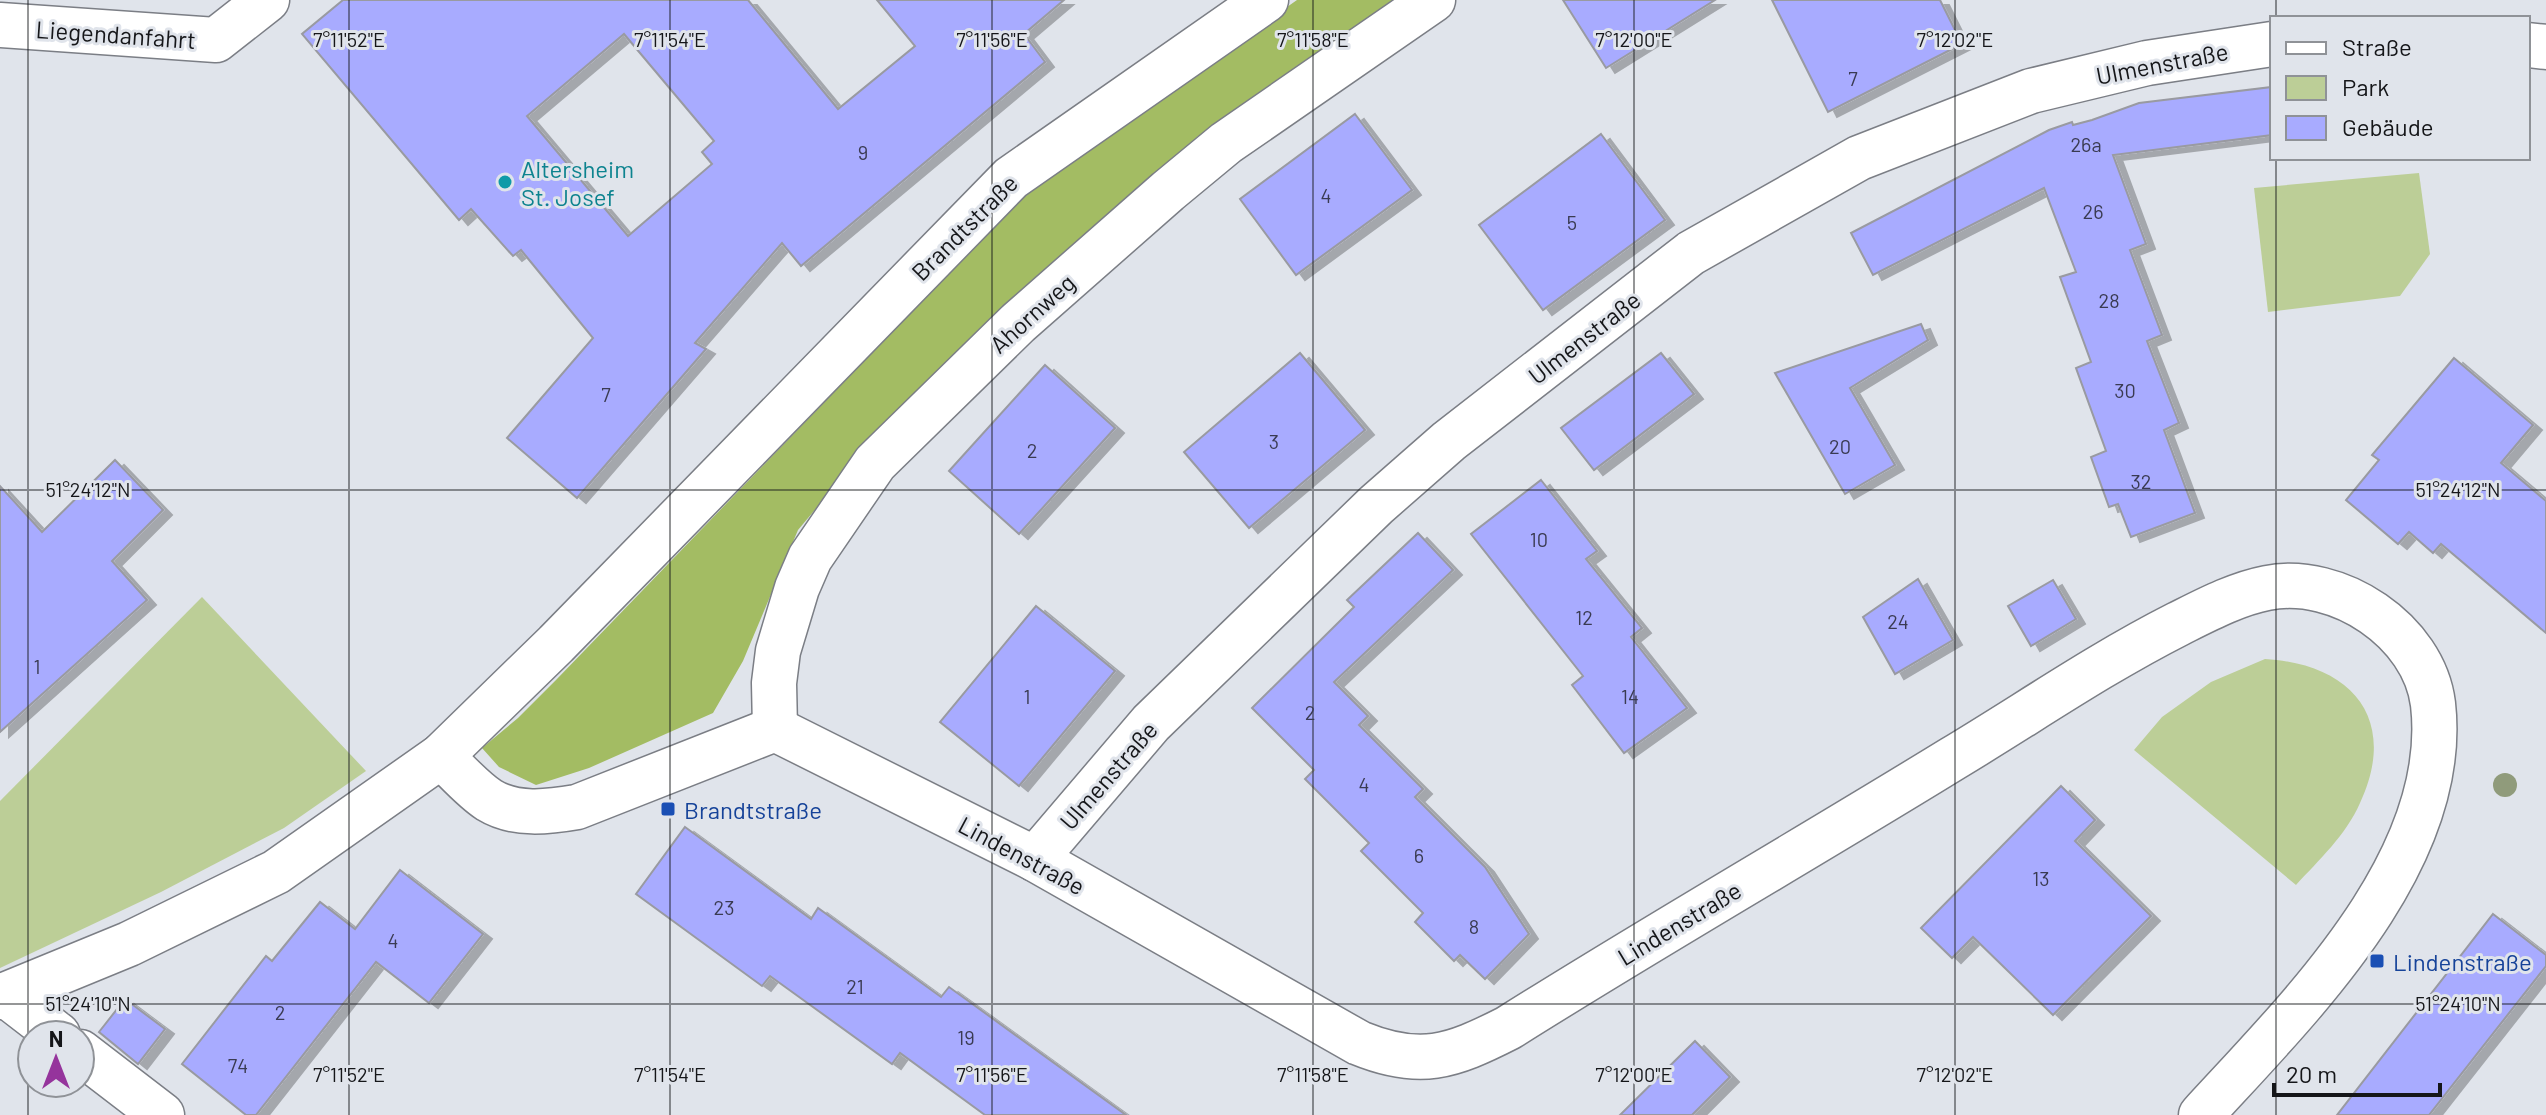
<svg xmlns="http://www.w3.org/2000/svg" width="2546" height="1115" font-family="Barlow,sans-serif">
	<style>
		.green { fill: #bcce97 }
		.forest { fill: #a3bc63 }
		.building { fill: #a8abff; stroke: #999aa1; stroke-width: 2; fill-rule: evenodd; filter: url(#shadow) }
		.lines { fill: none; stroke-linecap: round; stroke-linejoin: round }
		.minor-casing { stroke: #7b7e85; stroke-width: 47 }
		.minor { stroke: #fff; stroke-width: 44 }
		.tree { fill: #909b7b }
		.ticks { fill: none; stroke: #151619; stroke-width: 2; stroke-opacity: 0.45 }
		.culture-dot { fill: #0f9aa8; stroke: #e0e4eb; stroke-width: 3 }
		.transit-dot { fill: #1a4fb4; stroke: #e0e4eb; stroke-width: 3 }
		.labels { text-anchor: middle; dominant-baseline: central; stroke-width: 6; stroke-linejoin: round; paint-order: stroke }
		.number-label { font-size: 20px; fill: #3a3b52 }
		.street-label { font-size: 24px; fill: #151619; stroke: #e0e4eb }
		.culture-label { font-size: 24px; fill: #0d838f; stroke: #e0e4eb; text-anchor: start }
		.transit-label { font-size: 24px; fill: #164399; stroke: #e0e4eb; text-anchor: start }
		.ticks-label { font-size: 20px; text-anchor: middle; fill: #151619; stroke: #e0e4eb; stroke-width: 6; stroke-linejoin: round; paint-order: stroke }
	</style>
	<defs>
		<filter id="shadow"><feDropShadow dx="9" dy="5" stdDeviation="0" flood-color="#0004"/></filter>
	</defs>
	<rect width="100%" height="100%" fill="#e0e4eb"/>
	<!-- green -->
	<g class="green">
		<path d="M2419,173l11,81 -30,42 -132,16 -14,-124z"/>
		<path d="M202,597l164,174 -82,57 -123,64 -161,76v-167z"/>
		<path d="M2265,659c87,5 134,60 95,144 -14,32 -41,57 -64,82l-162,-135 28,-33 49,-35z"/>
	</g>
	<!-- forest -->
	<path class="forest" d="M1297,0h106l-206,137 -296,270 -103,123 -55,131 -30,52 -124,55 -53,17 -37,-18 -17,-19 36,-30 38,-38 478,-495z"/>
	<!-- building -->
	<g class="building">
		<path d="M343,0h405l90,109 77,-63 -38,-46h187l-40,34 21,28 -244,204 -19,-23 -87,100 11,6 -129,149 -70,-60 86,-100 -72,-88 -8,6 -42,-47 -12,11 -157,-186zM624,34l90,107 -12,11 10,12 -84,72 -101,-120z"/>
		<path d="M1563,0h152l-109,68z"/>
		<path d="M1772,0h168l22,44 -134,68z"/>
		<path d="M2272,87v48l-159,20 33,89 -16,6 32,85 -15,6 32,82 -15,7 31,83 -64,24 -13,-33 -9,3 -18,-50 15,-6 -30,-83 15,-6 -31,-85 16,-5 -32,-84 -171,87 -22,-42 198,-103 23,-8 1,3 19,-5 47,-17z"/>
		<path d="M1355,114l57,76 -116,85 -56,-76z"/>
		<path d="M1601,134l64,86 -122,90 -64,-85z"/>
		<path d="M1921,324l7,16 -78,48 45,77 -50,29 -70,-121z"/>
		<path d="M1300,353l65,77 -116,98 -65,-76z"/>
		<path d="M1661,353l33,41 -100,76 -33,-42z"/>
		<path d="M2454,358l79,67 -32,38 45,38v132l-105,-89 -8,9 -24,-21 -11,12 -52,-44 33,-40 -7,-5z"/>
		<path d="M1045,365l70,63 -96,106 -70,-63z"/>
		<path d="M115,460l48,50 -51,51 35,39 -147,132v-246l42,46z"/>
		<path d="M1541,480l56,71 -11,8 56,69 -11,9 56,71 -63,45 -52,-68 11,-9 -112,-142z"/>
		<path d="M1418,533l35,37 -119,112 34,34 -9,9 64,64 -8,8 70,70 44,67 -44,45 -25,-24 -6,6 -39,-39 8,-9 -62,-62 8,-8 -64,-64 9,-9 -62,-62 102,-101 -7,-7z"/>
		<path d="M1918,579l35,61 -58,34 -32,-57z"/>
		<path d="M2053,580l23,39 -45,27 -23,-40z"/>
		<path d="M1036,606l79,65 -96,115 -79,-64z"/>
		<path d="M2061,786l34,34 -20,21 76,75 -98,99 -80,-78 -21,21 -31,-30z"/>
		<path d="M685,827l126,92 7,-11 123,89 8,-10 177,128h-141l-85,-62 -8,11 -122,-88 -8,10 -126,-92z"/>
		<path d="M400,870l83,64 -54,69 -53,-41 -120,153h-10l-64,-51 84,-108 6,5 48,-59 35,27z"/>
		<path d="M2493,914l53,41v11l-117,149h-92z"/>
		<path d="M125,999l40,30 -27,35 -39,-32z"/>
		<path d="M1695,1041l35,36 -38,38h-72z"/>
	</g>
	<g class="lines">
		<defs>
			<g id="minor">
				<path d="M0,25l216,15 51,-40"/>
				<path d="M2528,45l18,2"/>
				<path d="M775,729l-1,-46 4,-32 19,-63 13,-30 65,-95 143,-140 150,-132 58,-48 207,-143"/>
				<path d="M441,756c15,14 31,33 48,44 26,16 59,12 88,7l198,-78 260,130 324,184c61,25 92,14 149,-15 146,-92 296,-178 444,-269 75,-45 147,-95 226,-135 28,-14 58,-30 89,-36 71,-14 157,43 166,116 18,157 -135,305 -232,411"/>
				<path d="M1035,859l116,-136 225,-218 73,-64 242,-188 168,-95 172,-67 116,-28 125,-19"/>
				<path d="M6,995l52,40"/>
				<path d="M0,997l129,-53 147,-72 165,-116 115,-112 455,-466 255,-178"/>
				<path d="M80,1052l82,63"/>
			</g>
		</defs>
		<!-- minor casing -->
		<use href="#minor" class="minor-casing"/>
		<!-- minor -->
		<use href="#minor" class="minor"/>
	</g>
	<!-- trees -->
	<circle class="tree" cx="2505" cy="785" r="12"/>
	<!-- ticks -->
	<path class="ticks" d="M28,0v1115M349,0v1115M670,0v1115M992,0v1115M1313,0v1115M1634,0v1115M1955,0v1115M2276,0v18M2276,158v957M0,490h2546M0,1004h2546"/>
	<!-- markers -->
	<circle class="culture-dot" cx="505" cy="182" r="8"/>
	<g class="transit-dot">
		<rect x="660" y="801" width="16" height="16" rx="4"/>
		<rect x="2369" y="953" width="16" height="16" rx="4"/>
	</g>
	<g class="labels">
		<!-- number labels -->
		<g class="number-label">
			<text x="1853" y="78">7</text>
			<text x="2086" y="144">26a</text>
			<text x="863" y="152">9</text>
			<text x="1326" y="195">4</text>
			<text x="2093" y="211">26</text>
			<text x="1572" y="222">5</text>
			<text x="2109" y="300">28</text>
			<text x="2125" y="390">30</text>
			<text x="606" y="394">7</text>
			<text x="1274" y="441">3</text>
			<text x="1840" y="446">20</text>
			<text x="1032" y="450">2</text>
			<text x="2141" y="481">32</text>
			<text x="1539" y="539">10</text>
			<text x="1584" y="617">12</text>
			<text x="1898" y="621">24</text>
			<text x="37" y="666">1</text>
			<text x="1027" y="696">1</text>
			<text x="1630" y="696">14</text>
			<text x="1310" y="712">2</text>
			<text x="1364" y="784">4</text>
			<text x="1419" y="855">6</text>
			<text x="2041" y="878">13</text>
			<text x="724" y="907">23</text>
			<text x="1474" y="926">8</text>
			<text x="393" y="940">4</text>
			<text x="855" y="986">21</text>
			<text x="280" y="1012">2</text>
			<text x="966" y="1037">19</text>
			<text x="238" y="1065">74</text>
		</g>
		<!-- street labels -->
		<g class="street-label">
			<text transform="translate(116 34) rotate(4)">Liegendanfahrt</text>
			<text transform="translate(2162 63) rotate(-11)">Ulmenstraße</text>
			<text transform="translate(964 227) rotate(-45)">Brandtstraße</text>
			<text transform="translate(1032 313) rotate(-42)">Ahornweg</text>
			<text transform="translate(1584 337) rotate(-38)">Ulmenstraße</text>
			<text transform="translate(1108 775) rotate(-49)">Ulmenstraße</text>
			<text transform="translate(1022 855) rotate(28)">Lindenstraße</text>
			<text transform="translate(1679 923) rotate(-31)">Lindenstraße</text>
		</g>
		<!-- culture labels -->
		<g class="culture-label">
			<text x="521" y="168">Altersheim<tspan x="521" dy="28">St. Josef</tspan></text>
		</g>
		<!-- transit labels -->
		<g class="transit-label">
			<text x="684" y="809">Brandtstraße</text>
			<text x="2393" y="961">Lindenstraße</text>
		</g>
	</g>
	<g class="ticks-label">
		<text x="349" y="47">7°11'52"E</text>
		<text x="670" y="47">7°11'54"E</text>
		<text x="992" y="47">7°11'56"E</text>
		<text x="1313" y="47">7°11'58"E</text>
		<text x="1634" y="47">7°12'00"E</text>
		<text x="1955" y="47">7°12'02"E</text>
		<text x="88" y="497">51°24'12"N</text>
		<text x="2458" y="497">51°24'12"N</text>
		<text x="88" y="1011">51°24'10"N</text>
		<text x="2458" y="1011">51°24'10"N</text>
		<text x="349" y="1082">7°11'52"E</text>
		<text x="670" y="1082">7°11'54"E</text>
		<text x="992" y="1082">7°11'56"E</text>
		<text x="1313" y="1082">7°11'58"E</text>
		<text x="1634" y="1082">7°12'00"E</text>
		<text x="1955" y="1082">7°12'02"E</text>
	</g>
	<!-- legend -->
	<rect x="2270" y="16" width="260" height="144" fill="#e0e4eb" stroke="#8f9297" stroke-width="2"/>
	<rect x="2286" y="42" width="40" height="12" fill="#ffffff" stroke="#8f9297" stroke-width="2"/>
	<text x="2342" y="56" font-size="24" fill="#151619">Straße</text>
	<rect x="2286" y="76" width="40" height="24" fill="#bcce97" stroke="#8f9297" stroke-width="2"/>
	<text x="2342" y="96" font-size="24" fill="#151619">Park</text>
	<rect x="2286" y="116" width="40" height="24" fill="#a8abff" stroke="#8f9297" stroke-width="2"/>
	<text x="2342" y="136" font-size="24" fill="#151619">Gebäude</text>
	<!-- north arrow -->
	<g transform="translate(56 1059)"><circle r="38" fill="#e0e4eb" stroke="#8f9297" stroke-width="2"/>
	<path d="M0-6L14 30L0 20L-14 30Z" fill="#95349c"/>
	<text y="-12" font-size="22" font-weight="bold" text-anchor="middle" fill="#151619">N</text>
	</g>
	<!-- scale -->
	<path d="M2274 1083v12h166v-12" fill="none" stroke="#151619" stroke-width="4"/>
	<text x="2286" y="1083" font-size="24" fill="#151619" stroke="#e0e4eb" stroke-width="6" paint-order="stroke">20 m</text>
</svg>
